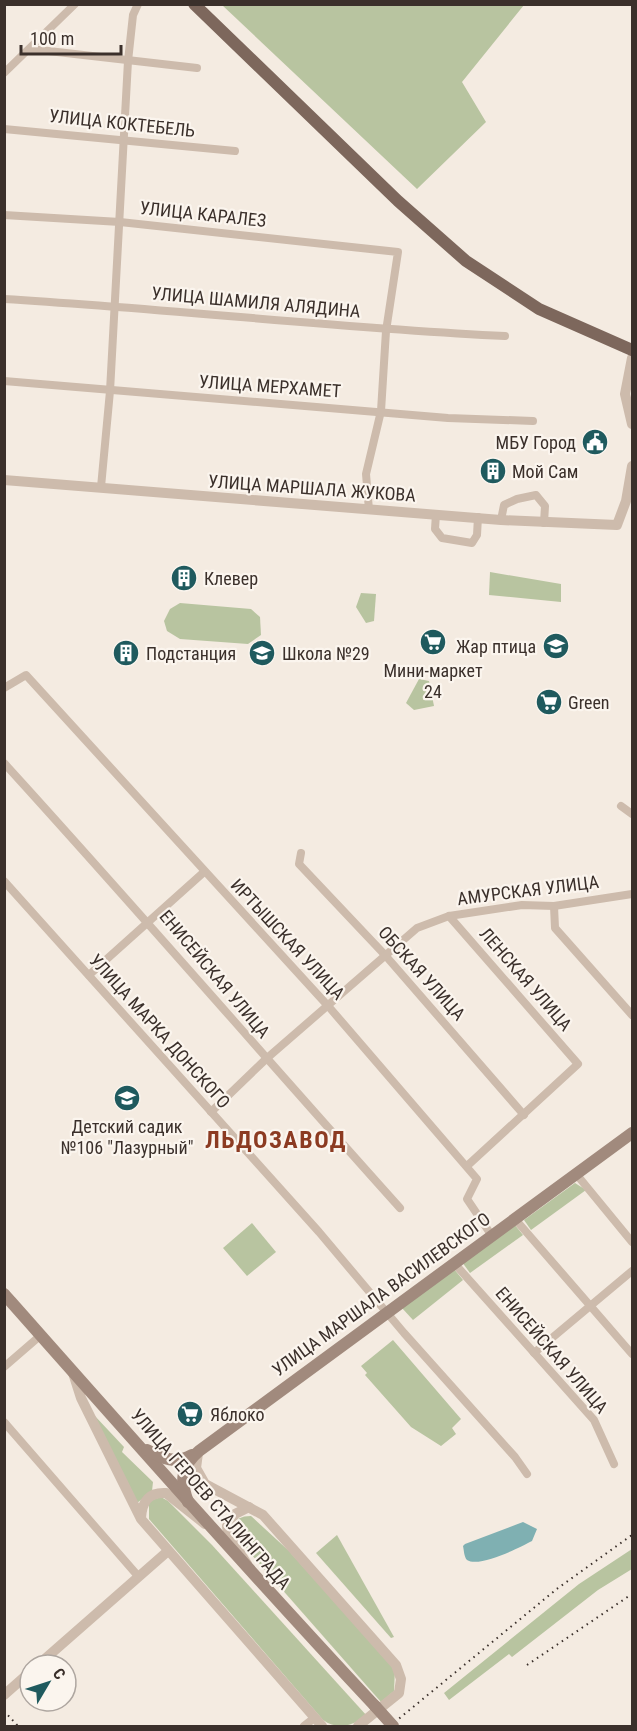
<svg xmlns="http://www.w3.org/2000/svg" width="637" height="1731" font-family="'Roboto Condensed',sans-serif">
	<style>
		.green { fill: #b8c4a0 }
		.water { fill: #7fb0b2 }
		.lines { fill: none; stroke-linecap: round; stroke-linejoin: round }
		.minor { stroke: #cdbbac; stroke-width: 8 }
		.tertiary { stroke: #cdbbac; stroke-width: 10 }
		.secondary { stroke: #a18a7d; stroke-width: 12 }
		.primary { stroke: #7d675c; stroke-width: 12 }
		.rail { stroke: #3b302b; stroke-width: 2; stroke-dasharray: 1.5 4.5; stroke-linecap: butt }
		.secondary-bridge { stroke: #a18a7d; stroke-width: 12 }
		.labels { text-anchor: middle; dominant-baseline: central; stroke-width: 4.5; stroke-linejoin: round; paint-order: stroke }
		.street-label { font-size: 18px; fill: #3b302b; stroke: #fbf5ee }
		.poi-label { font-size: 18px; fill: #3b302b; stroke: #fbf5ee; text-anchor: start }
		.district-label { font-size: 24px; font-weight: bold; letter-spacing: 1.5px; fill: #8c3b22; stroke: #fbf5ee }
	</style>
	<rect width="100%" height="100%" fill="#f4ebe1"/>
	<!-- green -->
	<g class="green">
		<path d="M222,5h302l-62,77 24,40 -69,67z"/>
		<path d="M490,572l71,12v18l-72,-7z"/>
		<path d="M361,593l15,1 -2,27 -8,2 -10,-16z"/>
		<path d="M180,603l71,6 9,8 1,18 -13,9 -68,-5 -13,-8 -3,-10 6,-12z"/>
		<path d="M419,679l10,2 5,25 -20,4 -8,-7z"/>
		<path d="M575,1183l11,7 -55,40 -7,-10z"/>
		<path d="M252,1223l24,29 -29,24 -24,-28z"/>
		<path d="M515,1225l8,10 -53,38 -8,-11z"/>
		<path d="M454,1269l9,11 -50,40 -11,-12z"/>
		<path d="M393,1340l68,79 -9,9 4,6 -15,12 -30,-19 -46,-52 2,-2 -6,-7z"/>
		<path d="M94,1415l30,32 -2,5 31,30 -1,9 -15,12z"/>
		<path d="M161,1497l7,4 44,44 155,171c-14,9 -29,15 -44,4l-174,-201v-18z"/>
		<path d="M251,1516l38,35 106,118 -1,22 -13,11 -145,-165c-7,-14 1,-21 15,-21z"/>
		<path d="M337,1535l57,102 -3,1 -75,-85z"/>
		<path d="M632,1549v20l-34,21 -86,67 -3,-3 -60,46 -5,-7 135,-109z"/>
	</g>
	<!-- water -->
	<path class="water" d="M523,1522l14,7 -5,12c-13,7 -53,27 -65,19 -3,-3 -3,-10 -4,-14l2,-2z"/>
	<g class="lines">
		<!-- minor -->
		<g class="minor">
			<path d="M31,49l166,19"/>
			<path d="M4,73l71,-69"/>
			<path d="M4,129l231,22"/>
			<path d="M4,215l116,7 278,30 -12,79 -5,80 -15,63 3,36"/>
			<path d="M4,299c168,10 334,29 501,37"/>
			<path d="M4,381l444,37 85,3"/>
			<path d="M101,487l9,-96 18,-330 5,-46 5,-11"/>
			<path d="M436,514l-1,15 7,9 30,5 5,-8 1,-18"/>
			<path d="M501,520l3,-15 13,-6 19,-4 9,11 -1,17"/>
			<path d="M4,688l22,-13 303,332 148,172 -10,20 25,37"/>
			<path d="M4,763c134,147 263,297 396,445"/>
			<path d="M621,806l11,8"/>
			<path d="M301,853l-2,11 86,91 139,160"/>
			<path d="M4,881l315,351 85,101 111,124 12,17"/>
			<path d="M554,906l1,22 77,87"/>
			<path d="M449,916l129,148 -111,102"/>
			<path d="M89,975l115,-103"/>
			<path d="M211,1112l55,-53 151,-131 32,-12 73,-11 32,1 78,-12"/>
			<path d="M577,1175l55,67"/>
			<path d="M515,1219l117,135"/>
			<path d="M454,1263l140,157 20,44"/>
			<path d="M534,1353l98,-82"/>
			<path d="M4,1367l37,-32"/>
			<path d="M4,1422l134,154"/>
			<path d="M304,1726l9,-7"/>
		</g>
		<!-- tertiary -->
		<g class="tertiary">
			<path d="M632,358l-7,36 7,30"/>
			<path d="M4,480l497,40 116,5 9,-24 6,-35"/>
			<path d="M73,1373l8,25 60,121 181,207"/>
			<path d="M198,1453l-2,15 9,16 58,31 133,150 5,14 -2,14 -41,33"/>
			<path d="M141,1518c1,-16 7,-26 25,-25l39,31"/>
			<path d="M247,1564l-19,-30 -1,-8 8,-12 14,-7"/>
			<path d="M38,1665l130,-114"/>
			<path d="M4,1695l26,-23"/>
		</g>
		<!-- secondary -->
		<g class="secondary">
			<path d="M4,1294c123,139 245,277 371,412"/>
			<path d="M147,1450c16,9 29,14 45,5"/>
			<path d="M188,1502c-8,-21 -7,-36 11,-51l433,-318"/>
		</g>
		<!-- primary -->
		<path class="primary" d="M194,4l204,197 68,60 73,48 93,41"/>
		<!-- rail -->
		<g class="rail">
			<path d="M527,1665l105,-71"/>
			<path d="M4,1711l14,15"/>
			<path d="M390,1726l168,-138 74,-53"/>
		</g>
		<!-- secondary-bridge -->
		<path class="secondary-bridge" d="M375,1706l18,20"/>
	</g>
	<!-- icons -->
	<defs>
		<symbol id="civic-disc" viewBox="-11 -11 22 22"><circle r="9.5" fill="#1f5a5e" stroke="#fbf5ee"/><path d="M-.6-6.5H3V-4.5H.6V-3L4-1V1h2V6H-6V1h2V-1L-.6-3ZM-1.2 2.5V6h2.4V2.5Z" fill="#fff"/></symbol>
		<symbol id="building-disc" viewBox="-11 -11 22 22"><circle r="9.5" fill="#1f5a5e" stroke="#fbf5ee"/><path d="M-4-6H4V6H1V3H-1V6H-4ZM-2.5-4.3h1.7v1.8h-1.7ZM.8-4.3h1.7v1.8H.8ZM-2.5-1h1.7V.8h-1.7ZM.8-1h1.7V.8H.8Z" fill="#fff"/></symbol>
		<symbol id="supermarket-disc" viewBox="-11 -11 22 22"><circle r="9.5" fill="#1f5a5e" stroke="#fbf5ee"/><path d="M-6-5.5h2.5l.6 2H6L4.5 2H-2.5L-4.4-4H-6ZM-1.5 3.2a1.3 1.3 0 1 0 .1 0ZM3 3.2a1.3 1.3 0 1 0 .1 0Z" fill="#fff"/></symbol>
		<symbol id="school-disc" viewBox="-11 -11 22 22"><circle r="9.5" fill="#1f5a5e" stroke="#fbf5ee"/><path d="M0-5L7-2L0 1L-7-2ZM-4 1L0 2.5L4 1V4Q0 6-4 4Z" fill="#fff"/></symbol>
	</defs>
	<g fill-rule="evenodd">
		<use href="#civic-disc" x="580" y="427" width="30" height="30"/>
		<use href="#building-disc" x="478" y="456" width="30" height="30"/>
		<use href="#building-disc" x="169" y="563" width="30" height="30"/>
		<use href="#supermarket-disc" x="418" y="627" width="30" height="30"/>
		<use href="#school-disc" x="541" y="631" width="30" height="30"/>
		<use href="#building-disc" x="111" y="638" width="30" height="30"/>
		<use href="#school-disc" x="247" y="638" width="30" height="30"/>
		<use href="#supermarket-disc" x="534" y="687" width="30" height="30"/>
		<use href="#school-disc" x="112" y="1083" width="30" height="30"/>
		<use href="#supermarket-disc" x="175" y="1399" width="30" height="30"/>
	</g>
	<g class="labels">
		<!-- street labels -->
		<g class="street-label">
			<text transform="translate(122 123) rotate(6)">УЛИЦА КОКТЕБЕЛЬ</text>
			<text transform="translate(203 214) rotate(6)">УЛИЦА КАРАЛЕЗ</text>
			<text transform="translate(256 302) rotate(5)">УЛИЦА ШАМИЛЯ АЛЯДИНА</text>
			<text transform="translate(270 386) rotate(4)">УЛИЦА МЕРХАМЕТ</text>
			<text transform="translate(312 488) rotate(4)">УЛИЦА МАРШАЛА ЖУКОВА</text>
			<text transform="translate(528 890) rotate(-7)">АМУРСКАЯ УЛИЦА</text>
			<text transform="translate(288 939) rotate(47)">ИРТЫШСКАЯ УЛИЦА</text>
			<text transform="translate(422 973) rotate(48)">ОБСКАЯ УЛИЦА</text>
			<text transform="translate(215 974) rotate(50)">ЕНИСЕЙСКАЯ УЛИЦА</text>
			<text transform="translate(526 979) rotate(49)">ЛЕНСКАЯ УЛИЦА</text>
			<text transform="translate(160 1031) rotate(48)">УЛИЦА МАРКА ДОНСКОГО</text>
			<text transform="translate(381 1294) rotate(-36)">УЛИЦА МАРШАЛА ВАСИЛЕВСКОГО</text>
			<text transform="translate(552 1350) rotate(49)">ЕНИСЕЙСКАЯ УЛИЦА</text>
			<text transform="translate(211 1499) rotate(49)">УЛИЦА ГЕРОЕВ СТАЛИНГРАДА</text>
		</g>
		<!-- poi labels -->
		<g class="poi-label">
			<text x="576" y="442" text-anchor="end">МБУ Город</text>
			<text x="512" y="471">Мой Сам</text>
			<text x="204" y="578">Клевер</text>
			<text x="536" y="646" text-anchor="end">Жар птица</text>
			<text x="146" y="653">Подстанция</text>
			<text x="282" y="653">Школа №29</text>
			<text x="433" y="670" text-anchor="middle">Мини-маркет<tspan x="433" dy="21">24</tspan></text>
			<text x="568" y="702">Green</text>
			<text x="127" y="1126" text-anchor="middle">Детский садик<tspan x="127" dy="21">№106 "Лазурный"</tspan></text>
			<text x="210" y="1414">Яблоко</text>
		</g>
		<!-- district labels -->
		<g class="district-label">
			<text x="276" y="1140">ЛЬДОЗАВОД</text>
		</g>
	</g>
	<!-- border -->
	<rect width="637" height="1731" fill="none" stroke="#3b302b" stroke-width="12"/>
	<!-- north arrow -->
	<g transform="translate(48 1683) rotate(51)"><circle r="28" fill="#fbf5ee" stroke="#aea6a0" stroke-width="1.5"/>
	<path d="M0-4.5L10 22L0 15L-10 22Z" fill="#1f5a5e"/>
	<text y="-9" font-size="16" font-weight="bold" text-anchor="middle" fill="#3b302b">С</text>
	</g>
	<!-- scale -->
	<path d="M21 45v9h100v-9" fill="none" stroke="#3b302b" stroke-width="3"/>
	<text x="30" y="45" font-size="18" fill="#3b302b" stroke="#fbf5ee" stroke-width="4.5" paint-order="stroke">100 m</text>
</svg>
